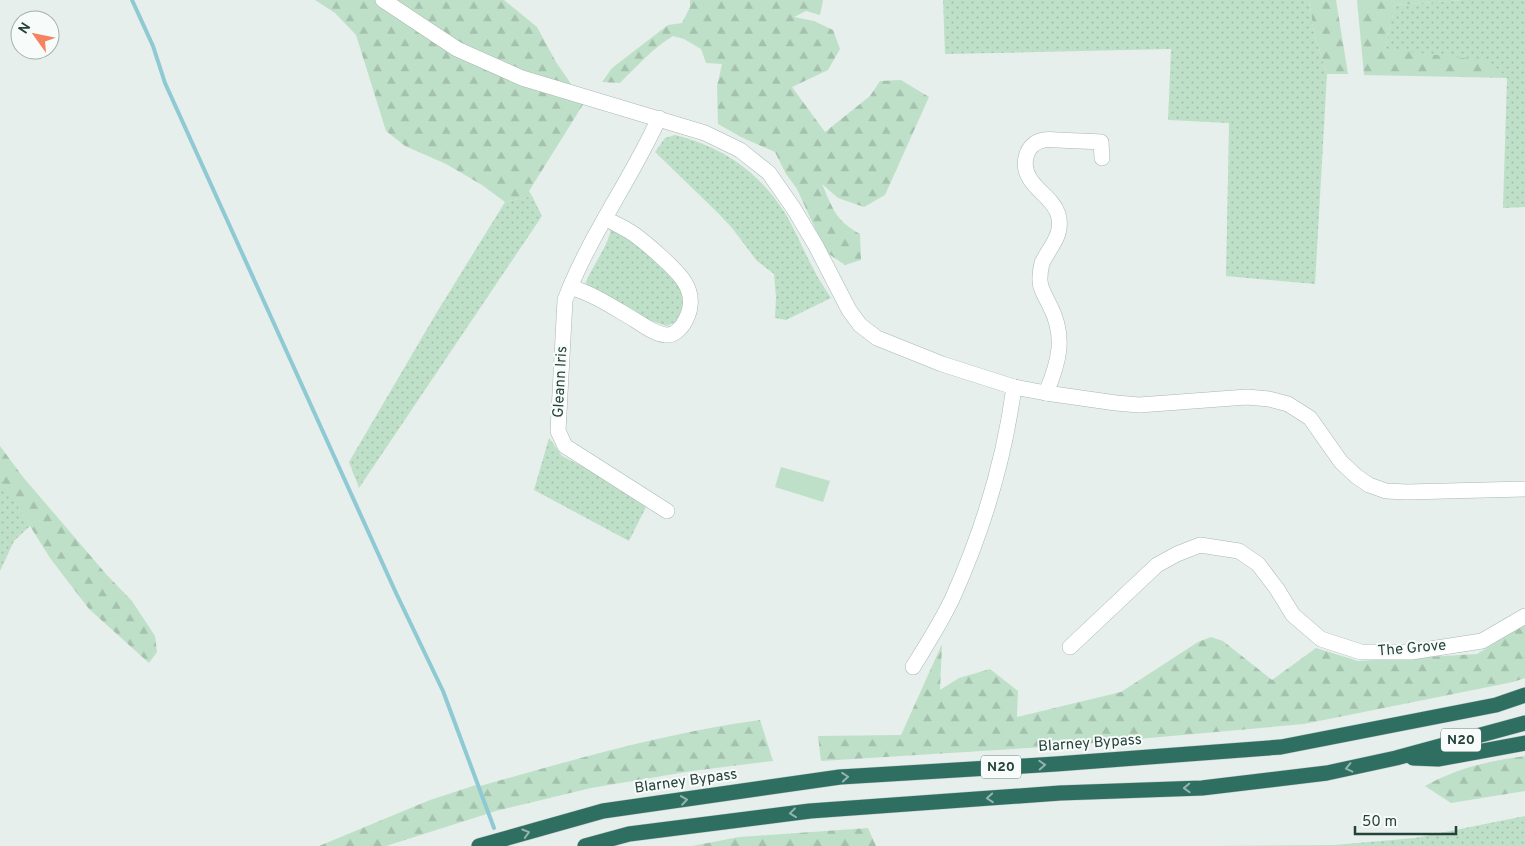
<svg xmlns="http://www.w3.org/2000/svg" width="1525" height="846" font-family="Overpass,sans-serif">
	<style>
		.grass { fill: url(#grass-dots) }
		.forest { fill: url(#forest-firs) }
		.park { fill: #bfe0c8 }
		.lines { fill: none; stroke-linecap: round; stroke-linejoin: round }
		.stream { stroke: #8ec9d4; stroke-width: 4 }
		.minor-casing { stroke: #a8b8b2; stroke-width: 16 }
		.highway-casing { stroke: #c2cac8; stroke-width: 16 }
		.minor { stroke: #fff; stroke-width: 15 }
		.highway { stroke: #2f6f62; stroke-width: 15 }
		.oneway { stroke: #93b5ae }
		.labels { text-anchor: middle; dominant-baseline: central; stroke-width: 4; stroke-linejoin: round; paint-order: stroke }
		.shield { fill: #f7fbf9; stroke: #637a73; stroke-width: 1 }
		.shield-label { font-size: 14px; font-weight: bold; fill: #24423a }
		.street-label { font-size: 15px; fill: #24423a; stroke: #f7fbf9 }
	</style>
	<defs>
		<pattern id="grass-dots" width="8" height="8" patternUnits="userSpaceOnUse" patternTransform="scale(1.25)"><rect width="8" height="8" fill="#bfe0c8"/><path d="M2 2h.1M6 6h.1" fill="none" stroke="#a4c1ad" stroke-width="1.8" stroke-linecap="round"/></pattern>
		<pattern id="forest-firs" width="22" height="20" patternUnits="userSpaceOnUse" patternTransform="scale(1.25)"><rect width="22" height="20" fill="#bfe0c8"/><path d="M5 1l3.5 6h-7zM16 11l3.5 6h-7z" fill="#a4c1ad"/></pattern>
	</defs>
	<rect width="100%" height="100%" fill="#e6efeb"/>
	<!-- grass -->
	<g class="grass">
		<path d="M943,0h366l5,33 13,41 -12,210 -89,-8 3,-153 -61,-3 3,-71 -226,5z"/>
		<path d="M1463,0h62v207l-22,1 4,-130 -122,-29 10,-44z"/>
		<path d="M675,135c48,12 83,36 110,78 11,18 18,37 28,55 5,11 12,20 18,30l-45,22 -11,-2 1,-21 -2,-23 -17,-13 -25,-33 -14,-15 -63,-61 10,-14z"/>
		<path d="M532,196l10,20 -183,272 -10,-26 85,-145 71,-115z"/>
		<path d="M611,229h6l54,46 9,12 5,19 -10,16 -8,4 -19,-6 -63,-35c6,-18 23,-38 26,-56z"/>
		<path d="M549,438l13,18 59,30 26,19 -18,36 -95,-51z"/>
		<path d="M0,476l30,50 -16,15 -14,30z"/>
		<path d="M1525,816v30h-313l122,-1 81,-7z"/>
	</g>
	<!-- forest -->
	<g class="forest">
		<path d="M315,0h189l33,27 19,35 28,41 -55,88 3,5 -27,6 -23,-17 -36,-21 -41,-18 -19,-15 -30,-96 -21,-22z"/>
		<path d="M690,0h133l-3,15 -14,-4 -12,6 20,4 19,9 7,19 -12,21 -36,17 33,45 45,-36 10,-15 21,-1 28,17 -44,98 -21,12 -26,-9 -16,-14c11,25 13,36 38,50l1,26 -16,5 -19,-13 -29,-63 -11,-15 -11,-22 -34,-15 -23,-13 -1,-38 5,-22 -16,-1 -5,-14 -17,-10 -11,-3c-21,13 -35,29 -53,47l-18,-1 10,-14 56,-43 14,-2 8,-16z"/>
		<path d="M1309,0h27l12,74h-21l-13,-41z"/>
		<path d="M1357,0h106l-68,5 -10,44 104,12 18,17 -143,-3z"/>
		<path d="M0,446l23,31 83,97 26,27 23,35 2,16 -8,11 -60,-54 -39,-51 -50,-80z"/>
		<path d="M1525,624v54l-12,4 -209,42 -244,22 -239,15 -3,-25 83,-1 41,-91 -2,46 19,-12 31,-9 28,22 -1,26 104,-25 77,-50 13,-5 12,4 49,39 44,-32 42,13 119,-7z"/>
		<path d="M760,720l13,41 -81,10 -101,17 -95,23 -110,35h-67l111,-46 49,-16 1,2c93,-26 184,-53 280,-66z"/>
		<path d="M1525,756v35l-74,12 -26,-17c32,-18 64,-25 100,-30z"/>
		<path d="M868,828l8,18h-184l47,-9z"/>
	</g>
	<!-- park -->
	<path class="park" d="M781,467l49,14 -7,21 -48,-15z"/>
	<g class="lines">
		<!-- stream -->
		<path class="stream" d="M132,0l21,46 12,37 231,510 47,98 51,137"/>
		<defs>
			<g id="minor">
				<path d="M383,0l74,49 65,29 183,55 35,17 29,23 25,36 22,37 33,64 11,15 17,13 65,26 72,23 32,6 70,10 23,2 108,-8 22,2 19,5 22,14 31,44 15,14 13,9 17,6 21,1 118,-3"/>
				<path d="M659,118c-28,62 -70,118 -94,182l-7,131 7,15 102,65"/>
				<path d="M570,287c24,7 44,21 65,33 9,6 20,14 31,15 9,1 17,-9 20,-16 6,-11 6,-25 -1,-36 -6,-12 -44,-45 -56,-52 -8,-5 -16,-8 -24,-13"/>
				<path d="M1046,393c13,-31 20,-56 4,-87 -4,-9 -11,-18 -10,-28 0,-5 1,-11 2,-15 8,-17 22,-28 16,-49 -5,-15 -20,-22 -28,-35 -9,-14 -5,-36 14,-39 4,-1 10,0 15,0 14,1 28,1 42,2l1,16"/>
				<path d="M1070,647l87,-82 20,-11 23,-9 39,6 19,13 19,25 16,26 28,24 40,13h50l71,-11 43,-25"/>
				<path d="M913,667c14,-23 29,-46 40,-70 31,-69 51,-135 61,-210"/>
			</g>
			<g id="highway">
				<path d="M1413,758l26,1 86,-16"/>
				<path d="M479,846l124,-35 237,-34 216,-13 225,-17 215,-42 29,-10"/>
				<path d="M585,846l44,-12 181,-23 250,-18 142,-5 125,-15 69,-15 129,-35"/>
			</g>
		</defs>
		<!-- minor casing -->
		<use href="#minor" class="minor-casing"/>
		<!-- highway casing -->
		<use href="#highway" class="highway-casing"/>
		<!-- minor -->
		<use href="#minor" class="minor"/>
		<!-- highway -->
		<use href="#highway" class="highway"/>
	</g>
	<!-- one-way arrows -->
	<defs><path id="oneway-chevron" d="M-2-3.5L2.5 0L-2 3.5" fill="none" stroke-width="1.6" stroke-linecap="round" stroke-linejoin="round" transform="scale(1.25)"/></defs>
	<g class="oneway">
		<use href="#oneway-chevron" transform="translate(1042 765) rotate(-3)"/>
		<use href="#oneway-chevron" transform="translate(1349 768) rotate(167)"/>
		<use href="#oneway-chevron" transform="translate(845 777) rotate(-5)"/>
		<use href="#oneway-chevron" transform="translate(1187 788) rotate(178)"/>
		<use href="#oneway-chevron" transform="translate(990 798) rotate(176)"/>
		<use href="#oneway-chevron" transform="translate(684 800) rotate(-8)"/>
		<use href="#oneway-chevron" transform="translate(793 813) rotate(173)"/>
		<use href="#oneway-chevron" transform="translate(526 833) rotate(-16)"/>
	</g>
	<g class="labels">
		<!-- shield labels -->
		<g class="shield">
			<rect x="1441" y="728.5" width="40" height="23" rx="4"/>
			<rect x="981" y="755.5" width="40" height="23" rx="4"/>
		</g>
		<g class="shield-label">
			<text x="1461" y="740">N20</text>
			<text x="1001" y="767">N20</text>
		</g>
		<!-- street labels -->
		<g class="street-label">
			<text transform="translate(561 382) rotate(-87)">Gleann Iris</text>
			<text transform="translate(1412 649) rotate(-5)">The Grove</text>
			<text transform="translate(1090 744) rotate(-4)">Blarney Bypass</text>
			<text transform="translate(686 782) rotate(-8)">Blarney Bypass</text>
		</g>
	</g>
	<!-- north arrow -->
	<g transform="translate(35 35) rotate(303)"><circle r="24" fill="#f7fbf9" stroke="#a3b1ad"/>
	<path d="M0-4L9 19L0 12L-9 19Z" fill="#f4845f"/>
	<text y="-8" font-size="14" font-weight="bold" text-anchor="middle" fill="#24423a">N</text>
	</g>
	<!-- scale -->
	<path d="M1355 826v8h101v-8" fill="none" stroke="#24423a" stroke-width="2.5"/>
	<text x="1362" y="826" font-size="15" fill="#24423a" stroke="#f7fbf9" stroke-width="4" paint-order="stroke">50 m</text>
</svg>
